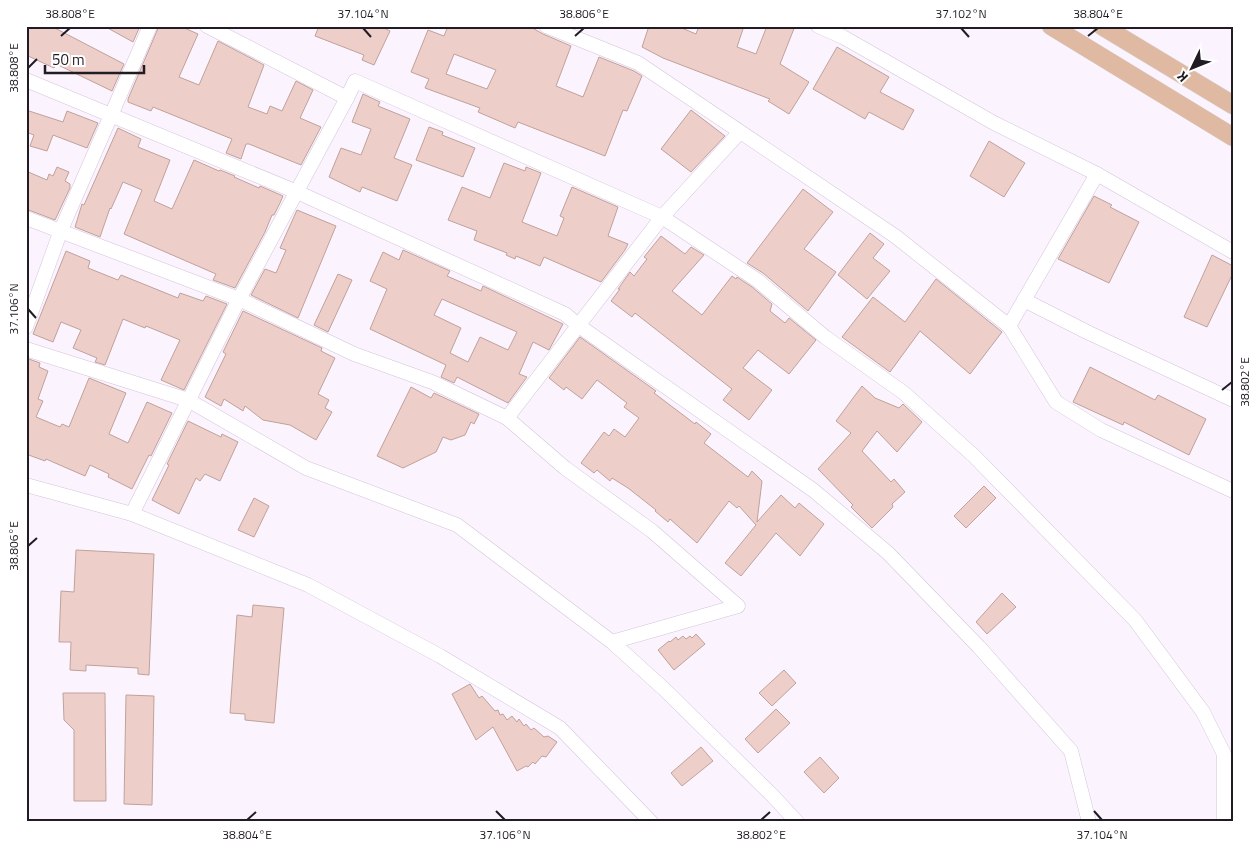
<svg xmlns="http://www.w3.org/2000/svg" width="1259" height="848" font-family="'Titillium Web',sans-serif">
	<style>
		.building { fill: #eecec8; stroke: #c0a19b; fill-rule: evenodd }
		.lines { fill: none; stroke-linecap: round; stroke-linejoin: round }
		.minor-casing { stroke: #d4c3db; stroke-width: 15 }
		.major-casing { stroke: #d7d6d8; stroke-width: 19 }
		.minor { stroke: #fff; stroke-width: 14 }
		.major { stroke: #dfb9a1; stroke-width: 18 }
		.ticks { fill: none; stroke: #211b24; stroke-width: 2 }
		.neatline { fill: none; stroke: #211b24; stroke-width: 2 }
		.ticks-label { font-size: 12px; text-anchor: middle; fill: #211b24 }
	</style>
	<rect width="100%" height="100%" fill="#fbf4fe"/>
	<!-- building -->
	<g class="building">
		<path d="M26,26h25l73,38 -12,27 -56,-27 -2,4 -28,-13z"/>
		<path d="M104,26h36l-7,16z"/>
		<path d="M159,26h21l18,8 -19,43 20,8 19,-44 46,24 -16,42 19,7 3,-8 12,5 14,-30 17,9 -13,28 21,9 -20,38 -52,-21h-3l-5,15 -15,-6 6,-14 -79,-32 -2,4 -23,-9v-3z"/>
		<path d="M319,26h61l10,5 -16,34 -12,-5 2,-5 -49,-19z"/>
		<path d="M448,26h81l14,8 28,12 -15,40 27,11 16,-40 35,14 8,5 -15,35 -4,-1 -18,46 -87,-34 -3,6 -37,-16 2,-4 -55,-20 4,-9 -18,-7 17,-42 16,6zM454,54l42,16 -9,19 -41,-15z"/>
		<path d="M649,26h28l19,8 3,-8h45l-7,21 19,7 11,-28h28l-15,38 29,18 -20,32 -21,-13 2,-2 -107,-41 -21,-11z"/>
		<path d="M837,47l52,30 -9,15 34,18 -11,20 -34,-18 -4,7 -52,-30z"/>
		<path d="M363,94l17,8 -2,4 32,13 -16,39 18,7 -15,36 -35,-14 -2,5 -31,-15 12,-29 20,7 10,-26 -19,-7z"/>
		<path d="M26,110l37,12 4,-11 31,12 -11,25 -34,-13 -6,16 -17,-5 4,-11 -8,-3z"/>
		<path d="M691,110l34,26 -34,36 -30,-23z"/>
		<path d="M429,127l14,5 -1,3 33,13 -12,29 -47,-17z"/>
		<path d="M118,128l23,11 -3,8 32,13 -16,41 18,8 22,-49 25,11 1,-1 15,6 -1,1 25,11 1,-2 23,10 -3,7 -6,12h-2l-7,17 -30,56 -22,-8 3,-6 -92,-40 18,-44 -19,-8 -12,27 -1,-1 -10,29 -25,-10 7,-23 2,1z"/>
		<path d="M989,141l36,22 -21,34 -34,-21z"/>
		<path d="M504,163l21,8 1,-4 15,6 -19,49 35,14 7,-18 -4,-2 12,-29 46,20 -10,29 20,8 -3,6 -24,32 -57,-25 -4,9 -24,-10 -1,3 -9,-4 1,-2 -33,-13 3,-9 -29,-11 14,-33 28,11z"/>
		<path d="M57,167l12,5 -4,9 5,3v4l-15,32 -29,-11v-38l21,9 2,-6 4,2z"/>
		<path d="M803,189l30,23 -29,37 32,23 -28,39 -45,-38 -16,-10z"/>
		<path d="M1094,196l18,9 -2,2 29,15 -30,61 -51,-24z"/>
		<path d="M297,210l39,16 -38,92 -47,-23 14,-26 11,4 10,-23 -6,-2z"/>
		<path d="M870,233l14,11 -11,14 17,13 -23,28 -29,-24z"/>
		<path d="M661,236l24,18 6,-7 13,8 -32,36 30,24 30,-39 4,3 1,-2 15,10 20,17 -2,7 15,12 4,-5 27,22 -27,34 -31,-24 -15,18 29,22 -23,30 -26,-20 9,-11 -97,-76 -3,4 -21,-16 9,-12h-2l12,-17 4,4 13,-17 -3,-2z"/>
		<path d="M403,250l47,21 -3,5 34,15 2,-5 80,38 -14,26 -16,-8 -14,32 8,3 -19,26 -51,-26 -3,6 -13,-6 5,-12 -76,-36 17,-40 -17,-8 13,-29 16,8zM442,299l75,33 -9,18 -28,-13 -12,25 -18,-9 11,-25 -27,-13z"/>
		<path d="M66,251l24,10 -2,7 30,12 3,-5 57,23 2,-5 23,8 3,-5 21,8 -43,86 -23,-10 19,-40 -34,-14 -1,2 -22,-9 -18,46 -10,-3 2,-4 -24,-10 8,-18 -20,-8 -8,20 -20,-8z"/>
		<path d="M1212,255l21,11v7l-26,54 -23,-10z"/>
		<path d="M338,274l14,6 -24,52 -14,-7z"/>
		<path d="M936,279l66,53 -32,42 -50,-43 -30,41 -48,-35 31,-40 32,25z"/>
		<path d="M243,311l79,37 -1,3 14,7 -17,36 11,6 -4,8 7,4 -16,28 -26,-15 -27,-5 -18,-14 -2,5 -19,-12 -3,7 -16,-9 21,-43 -3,-2z"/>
		<path d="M580,337l76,54 -2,2 41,31 1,-2 15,12 -7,9 44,34 4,-6 10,10 -5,41 24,-27 14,13 4,-5 25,21 -24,32 -24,-23 -35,43 -16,-13 31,-38 -17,-19 -2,2 -8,-7 -32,42 -27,-24 -2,3 -13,-11 1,-1 -28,-22 -16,-10 -2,3 -13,-11 -3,3 -13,-10 23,-31 5,4 5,-7 11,8 14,-19 -15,-11 3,-4 -30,-23 -15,19 -16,-12 -2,3 -15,-12z"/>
		<path d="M26,358l14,5 -1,4 9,4 -10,28 5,2 -7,16 24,10 2,-3 7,3 20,-49 37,15 -17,41 19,9 19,-41 25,11 -21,43 -2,-1 -17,34 -24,-12 1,-3 -19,-9 -5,11 -39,-17 -1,2 -19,-7z"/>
		<path d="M1090,367l65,33 3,-5 48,24 -17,36 -65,-33 -1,3 -50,-23z"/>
		<path d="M862,386l13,12 24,10 4,-4 19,18 -25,30 -20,-21 -15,20 29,31 3,-3 11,13 -13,12 1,3 -21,21 -21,-21 2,-2 -35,-36 33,-36 -15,-12z"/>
		<path d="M411,387l20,11 3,-5 45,21 -5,10 -3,-2 -6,13 -14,5 -8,-3 -7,15 -33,16 -26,-12z"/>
		<path d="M188,421l33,16 1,-3 16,8 -18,39 -15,-7 -5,7 -4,-3 -17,36 -27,-14 17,-35 -2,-1z"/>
		<path d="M984,486l12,12 -30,30 -12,-12z"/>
		<path d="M254,498l15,8 -15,31 -16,-7z"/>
		<path d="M76,550l78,4 -5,121 -11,-1v-6l-52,-3v6l-16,-1 1,-28h-12l2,-51 13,1z"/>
		<path d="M1002,593l14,14 -29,27 -11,-12z"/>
		<path d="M253,605l31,3 -10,115 -29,-3v-6l-15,-1 7,-98 15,2z"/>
		<path d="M696,634l9,10 -31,26 -16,-20 11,-9 1,1 6,-5 2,3 5,-4 3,3 4,-3 2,2z"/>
		<path d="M784,670l12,13 -24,23 -13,-13z"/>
		<path d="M470,684l9,14 3,-2 13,15 3,-1 2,5 3,-1 4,6 5,-4 5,6 2,-3 5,7 2,-2 5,6 3,-2 10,9 4,-1 9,6 -11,15 -4,-1 -7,8 -2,-2 -5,5 -2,-1 -9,5 -24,-44 -17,13 -24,-46z"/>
		<path d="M63,693h42l1,108h-32v-71l-10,-10z"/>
		<path d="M126,695l28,1 -2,109 -28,-1z"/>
		<path d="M776,709l14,14 -32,30 -13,-14z"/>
		<path d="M701,747l12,14 -31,25 -11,-13z"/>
		<path d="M820,757l19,21 -15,15 -20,-21z"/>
	</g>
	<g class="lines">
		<defs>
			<g id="minor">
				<path d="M207,26l140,72 8,-17 307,136 95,63 68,57 79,56 70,63 161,164 68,92 21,42v68"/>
				<path d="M546,26l92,37 257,173 114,90 47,76 45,28 132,61"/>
				<path d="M818,26l25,11 151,86 103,51 136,78"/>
				<path d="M26,80l271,112 268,122 14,12 234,164 75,63 91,94 92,104 18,71"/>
				<path d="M26,218l213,81 115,55 78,28 75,36 58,50 87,63 86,75 -126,36"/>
				<path d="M1024,300l65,33 144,67"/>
				<path d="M1009,326l88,-152"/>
				<path d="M26,327l35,-97 89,-204"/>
				<path d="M26,349l162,51 118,68 151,57 155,117 52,47 108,106 25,27"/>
				<path d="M507,418l155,-201 78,-85"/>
				<path d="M26,485l106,29 176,71 132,71 120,72 91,94"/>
				<path d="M132,514l107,-215 108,-201"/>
			</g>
			<g id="major">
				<path d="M1051,26l182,111"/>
				<path d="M1102,26l131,79"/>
			</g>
		</defs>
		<!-- minor casing -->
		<use href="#minor" class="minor-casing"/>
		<!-- major casing -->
		<use href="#major" class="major-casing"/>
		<!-- minor -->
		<use href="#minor" class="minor"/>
		<!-- major -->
		<use href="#major" class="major"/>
	</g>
	<!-- ticks -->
	<path class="ticks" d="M363,28l8,9M961,28l8,9M61,36l9,-8M575,36l9,-8M1088,36l10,-8M28,68l9,-9M28,309l8,9M1222,390l10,-8M28,546l9,-8M496,811l9,9M1094,811l8,9M247,820l9,-8M761,820l9,-8"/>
	<!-- border -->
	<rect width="1259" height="848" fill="none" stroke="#ffffff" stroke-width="55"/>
	<!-- north arrow -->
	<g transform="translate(1192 68) rotate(227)" stroke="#ffffff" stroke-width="4" paint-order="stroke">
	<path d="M0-4L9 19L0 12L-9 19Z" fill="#211b24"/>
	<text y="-8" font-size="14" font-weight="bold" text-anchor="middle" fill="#211b24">K</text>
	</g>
	<!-- scale -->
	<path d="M45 65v8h99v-8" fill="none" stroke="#211b24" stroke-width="2.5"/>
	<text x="52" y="65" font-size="15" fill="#211b24" stroke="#ffffff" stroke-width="4" paint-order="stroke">50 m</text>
	<rect x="28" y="28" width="1204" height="792" class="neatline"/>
	<g class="ticks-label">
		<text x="70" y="18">38.808°E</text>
		<text x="363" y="18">37.104°N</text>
		<text x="584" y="18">38.806°E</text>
		<text x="961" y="18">37.102°N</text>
		<text x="1098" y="18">38.804°E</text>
		<text transform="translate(14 68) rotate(-90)" y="4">38.808°E</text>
		<text transform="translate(14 309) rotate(-90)" y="4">37.106°N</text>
		<text transform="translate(1245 382) rotate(-90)" y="4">38.802°E</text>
		<text transform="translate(14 546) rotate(-90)" y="4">38.806°E</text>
		<text x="247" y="839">38.804°E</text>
		<text x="505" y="839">37.106°N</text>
		<text x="761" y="839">38.802°E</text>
		<text x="1102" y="839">37.104°N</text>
	</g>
</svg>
